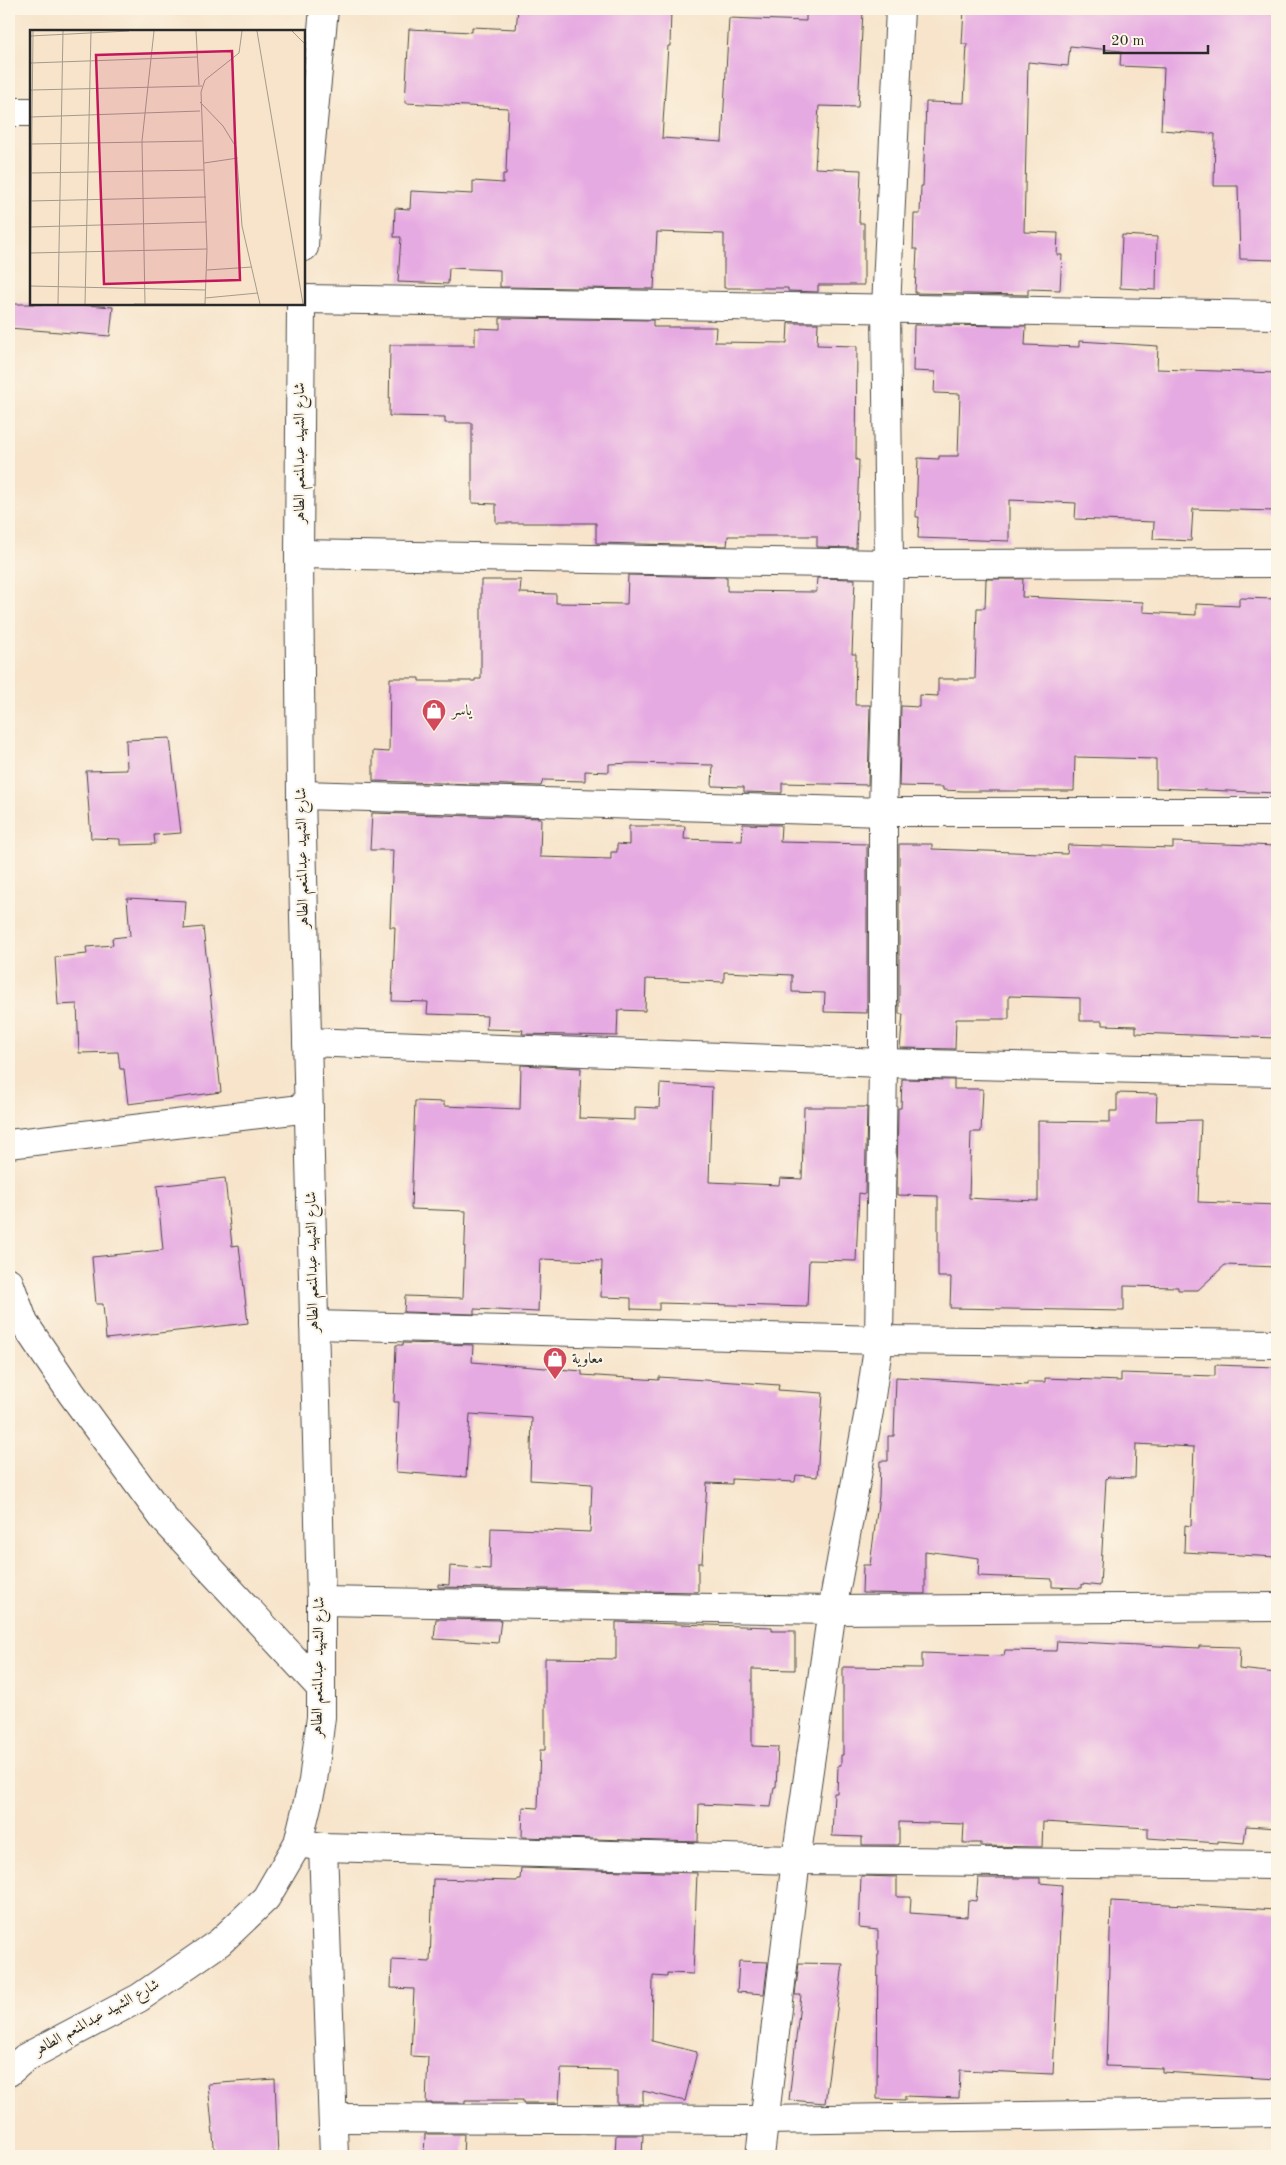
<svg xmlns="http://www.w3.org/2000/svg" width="1286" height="2165" font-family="'Old Standard TT',Amiri,serif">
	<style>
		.building { fill: #e6aae2 }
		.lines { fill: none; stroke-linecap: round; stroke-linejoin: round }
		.minor-casing { stroke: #4a4743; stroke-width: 30 }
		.minor { stroke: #fff; stroke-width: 28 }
		.labels { text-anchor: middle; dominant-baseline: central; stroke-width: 4; stroke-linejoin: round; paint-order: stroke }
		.street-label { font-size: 15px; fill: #2b2b2b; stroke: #fcf5e5 }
		.poi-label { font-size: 15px; fill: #2b2b2b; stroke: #fcf5e5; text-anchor: start }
		.inset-road { fill: none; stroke: #a59a8b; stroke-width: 1 }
		.view { fill: #c2185b; fill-opacity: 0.15; stroke: #c2185b; stroke-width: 2.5 }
		.inset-edge { fill: none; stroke: #2b2b2b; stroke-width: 2.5 }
	</style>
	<rect width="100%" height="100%" fill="#fcf5e5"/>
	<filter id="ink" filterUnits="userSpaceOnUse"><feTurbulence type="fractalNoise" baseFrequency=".02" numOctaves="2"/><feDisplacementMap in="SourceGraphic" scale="10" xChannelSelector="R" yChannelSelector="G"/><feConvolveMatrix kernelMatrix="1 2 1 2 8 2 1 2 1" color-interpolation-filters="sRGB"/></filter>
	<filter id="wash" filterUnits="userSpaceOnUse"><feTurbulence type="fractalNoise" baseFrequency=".0096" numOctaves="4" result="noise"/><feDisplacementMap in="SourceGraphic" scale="20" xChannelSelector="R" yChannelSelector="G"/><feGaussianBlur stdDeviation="1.12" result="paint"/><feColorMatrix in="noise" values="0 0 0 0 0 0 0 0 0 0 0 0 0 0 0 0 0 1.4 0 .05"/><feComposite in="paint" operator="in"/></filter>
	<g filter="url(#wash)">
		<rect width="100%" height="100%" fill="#f7e4cb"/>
		<g id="blocks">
			<!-- building -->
			<g class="building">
				<path d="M518,9h153l-1,37h-2l-6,92 60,4 7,-124 77,3v-12l57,2 -5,96 -39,-1 -4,62 46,2 -2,53h5v62h-46v7l-30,-1v-3h-64v-54l-67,-2 -3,57 -154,-2v-17l-51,-2 -1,16 -50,-2 3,-45h-7l1,-29 15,1 1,-18 62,3v-13l30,2v-9h3l2,-66 -103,-5 4,-74 63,3v-5l44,2z"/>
				<path d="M964,9h293l-1,4 21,1v246l-37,-1 -2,-73h-24l1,-52 -54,-4 3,-62 -44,-2 1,-15 -51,-5 -2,20 -40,-4 -4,170 34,1 -1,22h5l-2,35 -32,-1v6l-113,-2 2,-44h-4l1,-35h6l1,-28h2l3,-84 38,1 3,-59h-5z"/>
				<path d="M1122,235l35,2 -1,53 -36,-2z"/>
				<path d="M9,304h66l38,3 -3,29 -101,-8z"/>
				<path d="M500,318l153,2v7h63l-1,15 72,1 1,-20h30l-1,22 40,1 -1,114h3l-3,88 -39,-1v-11h-89l-1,10 -131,-3v-20h-100v-19l-24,-1v-80h-27v-6l-56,-1 1,-71h85v-17l25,1z"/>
				<path d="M914,325l112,1 -1,19 54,2v-6l79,5 -1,23 120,4v138l-84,-2 -2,32 -38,-2 1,-17 -79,-3 1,-16 -67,-3v41l-91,-3 1,-21h-3l2,-59 21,1v-3h19l2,-62 -26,-1 1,-21 -22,-1z"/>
				<path d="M628,575l99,2v14l89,1 1,-14 38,1 -3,75h4l-1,51h15l-2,80 -86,-2v10l-38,-1v-5l-32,-1 1,-21 -79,-2 -25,1v8l-24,-1v10l-42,-1 -2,6 -168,-5v-30l16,1 1,-74h29v3h56v-2h6v-99h40l-1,13 36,1v9l71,1z"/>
				<path d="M986,579h37l-1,18 121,5v10l53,3v-11l43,2v-8l38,1v194l-121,-5v-29l-81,-2 -1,34h-111l-20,-1v-3l-44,-1 2,-80 18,1v-12l19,1v-17h37l2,-71h8z"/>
				<path d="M170,738l11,95 -27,2 1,9 -35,1v-6l-29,-1 -5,-67 41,-1 -1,-30z"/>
				<path d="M372,813l169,5 -1,39 71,2v-7h6v-8l12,1v-19h56l-1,13 58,2 1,-17 38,1 -1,17 87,2v169l-43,-1 1,-19 -33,-1v-17l-68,-3v10l-78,-3 -1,32 -27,-1 -1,26 -95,-2 1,-4 -37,-1 1,-13 -60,-2 1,-12 -36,-1 3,-74h-5l3,-77h-23z"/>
				<path d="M1173,842l104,4 -2,109h2v83l-141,-5v-7l-34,-1v-4h-22v-23l-71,-2v23h-53l-1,30 -55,-1 3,-34h-4v-170h33v5l135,5 1,-9 105,3z"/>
				<path d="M127,898l59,3 -2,28 19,-2 18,165 -93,12 -4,-35h-4l-2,-17 -39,1 -2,-49 -19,1 -3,-48 32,-3 -1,-7 27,-2 -1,-7 18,-2z"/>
				<path d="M521,1065l60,3 -2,50 56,2v-13l24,1 1,-24 52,3 -3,95 70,3 1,-7 22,1 2,-72h63l-2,87 -6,-1 -3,68 -47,-1 -2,47 -148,-4v7l-28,-1v-11l-30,-1 1,-36 -62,-2 -2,53 -64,-3v5l-70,-2 1,-16 58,2 3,-87 -55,-2 4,-108 29,1v4l76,3z"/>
				<path d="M902,1079l52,1v9h29l-2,43h-10l-2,66 16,1 53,2v-80l72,1v-11h7v-18l40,1 -1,27 45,-1 -3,82 79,3v62l-52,-2 -27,25h-20v-3l-54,-1v25l-174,-3 1,-31h-13v-81l-41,-1 1,-87h3z"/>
				<path d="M225,1178l7,68 7,-1 9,78 -142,16 -3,-35h-7l-4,-47 71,-7 -6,-64z"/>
				<path d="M403,1343l70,2 -1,17 110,9v4l77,5v-3l120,8 -1,5 45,3 -6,84 -21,-2 -1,7 -63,-3v5l-25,-1 -5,80h-4v29l-260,-5v-3l11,1 1,-19 40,3 1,-41 99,4 2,-48 -62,-4 2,-62 -62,-4 -4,63 -70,-5 3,-70h-5l2,-57h7z"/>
				<path d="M1215,1365l62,2v190l-93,-5 1,-27 6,1 3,-79 -58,-3 -1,34 -27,-1 -2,2 -6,107 -18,-2v4l-30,-1v-8l-74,-3 1,-18 -54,-7v43l-63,-1 1,-28h7l9,-69 1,-35h8v-25h6l2,-59 131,8v-3h18v-4l76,3v-8l94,3z"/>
				<path d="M436,1619l65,1 -3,23 -64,-4z"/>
				<path d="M616,1622l156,5v4h23v39l-43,-1v77l26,1 -2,40h-2l-3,20 -72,-3 -1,38 -176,-5 1,-30 15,1 2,-58h5v-92l71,1z"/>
				<path d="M1057,1641l142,7v-2l41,1 -1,22 38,4v155l-31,-2 -2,17 -26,-2v2l-70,-5v-10l-105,-6 -1,25 -61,-1v-3h-18l1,-19 -65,-2v23h-37v-8l-30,-1 2,-43h3l1,-28h3v-10h2v-88l79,1v-15l82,3 1,-6 51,1z"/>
				<path d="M521,1868l176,5 -4,101 -26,-1v4l-14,-1 -1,65 45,11 -12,49 -42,-10v13h-26v-34l-56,-1 -2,34h-36v-3h-58v3h-39l2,-46 -17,-1 3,-67 -23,-1 1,-28 38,2 3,-83 84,2v-2h3z"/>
				<path d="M861,1876l36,1v20h14l-1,16 57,4 1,-17 8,1 2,-23h62v5l22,2 -9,189 -93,-4 -1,28 -54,-2v4l-28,-1 1,-169 -19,-2z"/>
				<path d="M1111,1901l166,9v169l-115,-7v-4l-56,-2z"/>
				<path d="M739,1961l29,1 -4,32 -27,-2z"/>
				<path d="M799,1963l44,1 -18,139 -36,-3 12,-105h-6z"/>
				<path d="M275,2079l3,77h-63l-7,-72z"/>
				<path d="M425,2134h39l-1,22h-39z"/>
				<path d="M616,2135h27l-1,21h-27z"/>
			</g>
		</g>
	</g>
	<g filter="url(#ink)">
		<use href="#blocks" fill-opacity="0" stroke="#4a4743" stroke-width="1"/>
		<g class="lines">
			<defs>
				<g id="minor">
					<path d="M9,112h22"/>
					<path d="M304,247l3,-64 17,-174"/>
					<path d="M304,299l973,16"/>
					<path d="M299,554l590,10 388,-1"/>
					<path d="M301,795l582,17h394"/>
					<path d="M307,1042l576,21 394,9"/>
					<path d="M9,1144l300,-36"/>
					<path d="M9,1282l15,41 48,71 92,125 157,169"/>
					<path d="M314,1325l565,15 398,4"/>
					<path d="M321,1601l511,9 445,-3"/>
					<path d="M298,1843l25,4 473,13 481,5"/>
					<path d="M323,1847l11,309"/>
					<path d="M9,2072l16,-14 114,-60 81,-56 46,-44 32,-55 15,-62 8,-64v-116l-20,-806 -2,-241 2,-250"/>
					<path d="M333,2118l430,2 514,-8"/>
					<path d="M760,2156l36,-296 36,-250 37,-199 10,-71 4,-277v-251l6,-248 -3,-256 14,-299"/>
				</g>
			</defs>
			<!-- minor casing -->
			<use href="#minor" class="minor-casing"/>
			<!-- minor -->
			<use href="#minor" class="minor"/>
		</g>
	</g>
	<!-- icons -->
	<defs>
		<symbol id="shop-pin" viewBox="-11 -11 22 30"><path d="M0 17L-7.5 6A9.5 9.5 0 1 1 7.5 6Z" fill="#d1495b" stroke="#fcf5e5"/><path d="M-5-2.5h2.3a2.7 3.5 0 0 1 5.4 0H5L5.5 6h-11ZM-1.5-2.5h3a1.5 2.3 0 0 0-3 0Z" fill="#fff"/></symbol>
	</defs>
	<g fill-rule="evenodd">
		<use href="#shop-pin" x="420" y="697" width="28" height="38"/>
		<use href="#shop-pin" x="541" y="1345" width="28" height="38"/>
	</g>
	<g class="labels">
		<!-- street labels -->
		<g class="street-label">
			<text transform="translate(300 453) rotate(-90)">شارع الشهيد عبدالمنعم الطاهر</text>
			<text transform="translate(303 858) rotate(-91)">شارع الشهيد عبدالمنعم الطاهر</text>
			<text transform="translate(313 1262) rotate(-91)">شارع الشهيد عبدالمنعم الطاهر</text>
			<text transform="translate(319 1667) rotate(-89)">شارع الشهيد عبدالمنعم الطاهر</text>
			<text transform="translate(97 2018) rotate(-29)">شارع الشهيد عبدالمنعم الطاهر</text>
		</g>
		<!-- poi labels -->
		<g class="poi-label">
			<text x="452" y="711">ياسر</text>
			<text x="572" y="1359">معاوية</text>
		</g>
	</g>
	<!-- overview -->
	<g transform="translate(30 30)">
		<rect width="275" height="275" fill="#f7e4cb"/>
		<path class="inset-road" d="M166,1l3,54M227,1l46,273M262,1l13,13M0,6l99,-5M1,33l166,-6M1,60l171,-4M275,62v19M170,72l23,24 13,21 6,79 18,78M1,87l169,-6M1,114l171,-3M174,133l34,-5M1,143l173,-3M0,171l176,-4M0,197l177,-5M0,223l177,-4M177,240l45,-3M0,256l175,4M175,268l53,-5M0,274l3,-273M28,274l5,-273M55,274l6,-273M104,274h71M115,274l-3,-163 12,-110M175,274l2,-55 -6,-157 4,-12 34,-27 3,-22"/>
		<path class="view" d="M202,21l8,229 -136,4 -8,-229z"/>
		<rect width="275" height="275" class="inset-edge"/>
	</g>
	<!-- margin -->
	<rect width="1286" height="2165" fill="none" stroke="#fcf5e5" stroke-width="30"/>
	<!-- scale -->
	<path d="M1104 45v8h104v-8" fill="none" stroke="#2b2b2b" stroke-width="2.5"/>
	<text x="1111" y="45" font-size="15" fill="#2b2b2b" stroke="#fcf5e5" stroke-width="4" paint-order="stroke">20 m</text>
</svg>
